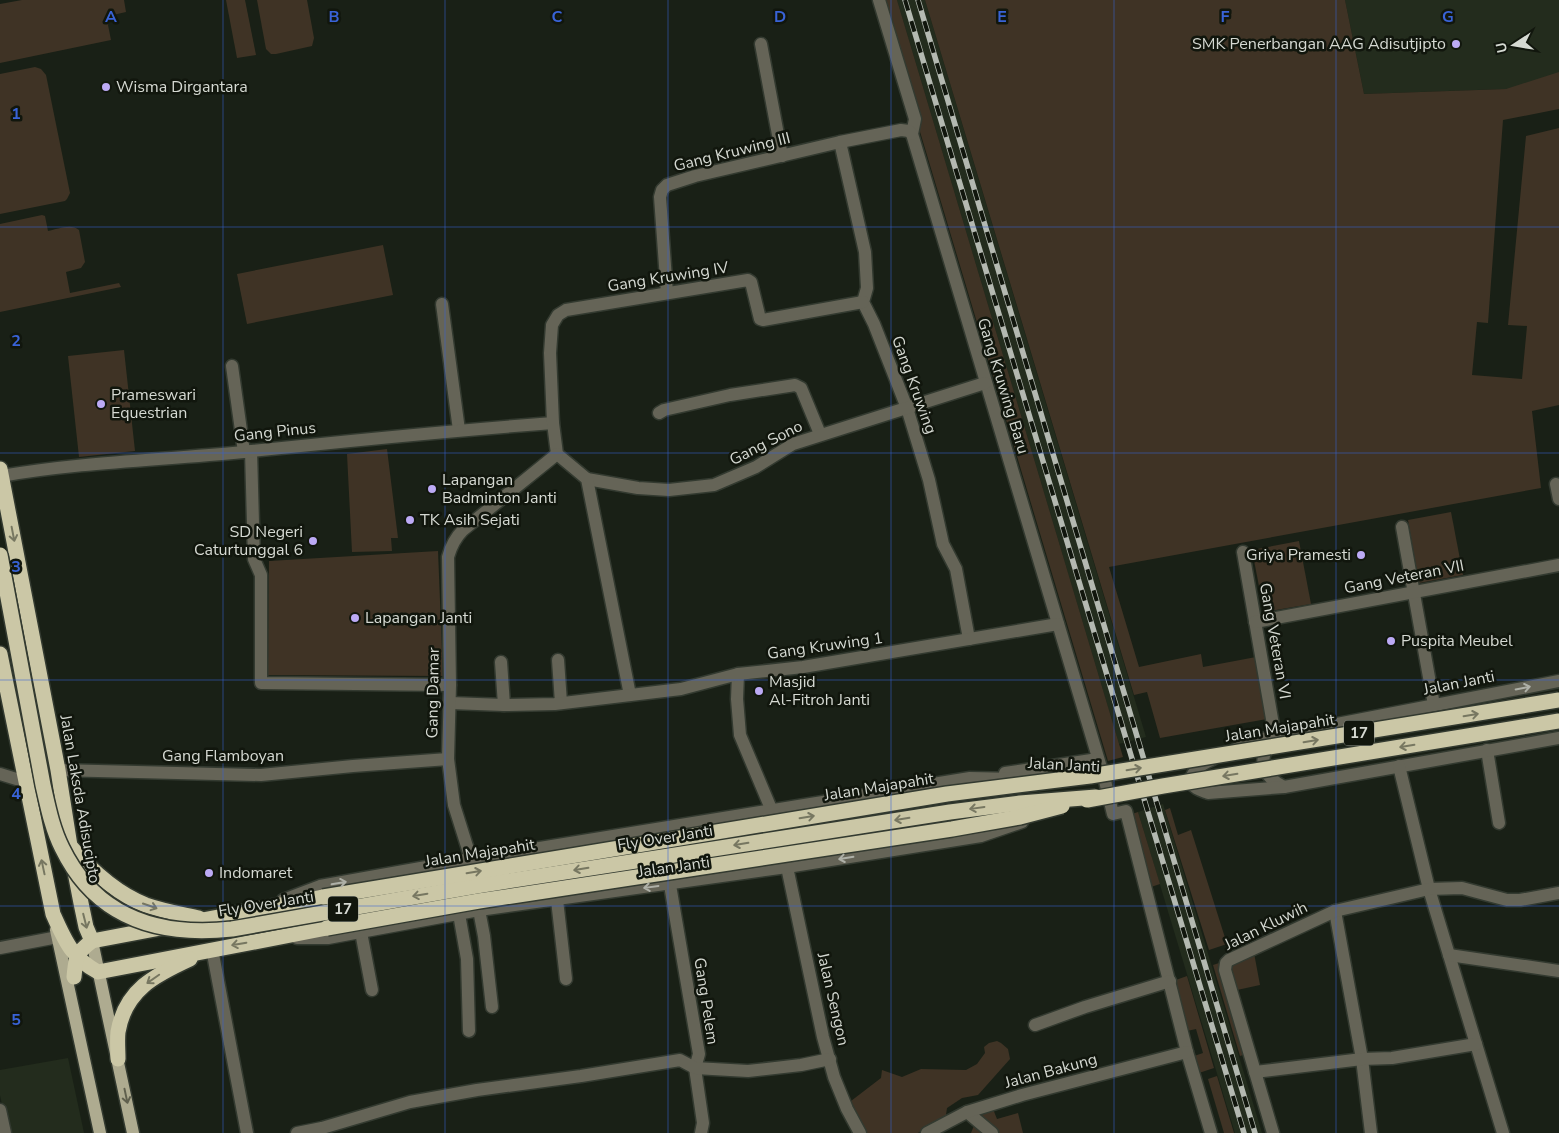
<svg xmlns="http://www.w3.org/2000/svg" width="1559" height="1133" font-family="'Nunito Sans',sans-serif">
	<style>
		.built { fill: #232c1d }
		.green { fill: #3f3325 }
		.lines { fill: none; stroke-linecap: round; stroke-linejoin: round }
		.minor-casing { stroke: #333a30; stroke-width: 15 }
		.major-casing { stroke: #333a30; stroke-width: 15 }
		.highway-casing { stroke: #333a30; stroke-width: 18 }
		.minor { stroke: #656457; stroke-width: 12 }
		.major { stroke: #aeab90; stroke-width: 12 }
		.highway { stroke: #cbc7a6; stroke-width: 15 }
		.rail-casing { stroke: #b4b9b1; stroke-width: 5.5 }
		.rail { stroke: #11160d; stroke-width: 4; stroke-dasharray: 11; stroke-linecap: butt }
		.highway-bridge-casing { stroke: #333a30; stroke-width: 18; stroke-linecap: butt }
		.highway-bridge { stroke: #cbc7a6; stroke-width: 15 }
		.oneway { stroke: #777761 }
		.oneway2 { stroke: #aeb0a7 }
		.oneway3 { stroke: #60604e }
		.grid { fill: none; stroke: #3963d7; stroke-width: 1; stroke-opacity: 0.55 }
		.poi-dot { fill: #bcaaf5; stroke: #11160d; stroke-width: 2 }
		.labels { text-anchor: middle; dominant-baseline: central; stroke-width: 5; stroke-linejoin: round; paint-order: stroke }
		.shield { fill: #11160d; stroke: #9a9e97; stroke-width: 1 }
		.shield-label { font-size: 15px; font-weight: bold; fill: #d5d9d2 }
		.poi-label { font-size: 16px; fill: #d5d9d2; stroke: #11160d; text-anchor: start }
		.street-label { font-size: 16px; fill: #d5d9d2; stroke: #11160d }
		.grid-label { font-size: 16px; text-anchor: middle; font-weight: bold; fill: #3963d7; stroke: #11160d; stroke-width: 5; stroke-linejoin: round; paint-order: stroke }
	</style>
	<rect width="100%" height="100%" fill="#192016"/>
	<!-- built -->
	<g class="built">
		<path d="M897,0h28l221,737 -27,7z"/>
		<path d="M1345,0h214v87l-195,7z"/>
		<path d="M1163,804l99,329h-27l-97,-321z"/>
		<path d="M68,1058l16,75h-76l-8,-38v-25z"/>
	</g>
	<!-- green -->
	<g class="green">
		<path d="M22,0h102l2,12 -13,3 -5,10 3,15 -111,23v-59z"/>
		<path d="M226,0h19l11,55 -19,3z"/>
		<path d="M257,0h50l7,38 -2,8 -36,8h-5l-5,-5z"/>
		<path d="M884,0h13l226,757 -15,4 -190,-636z"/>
		<path d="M925,0h420l19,94 142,-5 53,-17v37l-56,11 -15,203 -11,-1 -5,53 50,4 5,-53 -19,-1 18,-189 33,-8v277l-27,6 9,77 -432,79 30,100 62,-13 2,13 53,-10 11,62 -107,19 -13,-46 -13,3z"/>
		<path d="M35,67l6,2 5,6 24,118 -3,6 -2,2 -65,13v-140z"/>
		<path d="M42,215l3,1 3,15c10,-2 23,-8 31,-1l6,32 -4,6 -15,4 4,21 49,-10 2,4 -121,25v-88z"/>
		<path d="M383,245l10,50 -146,29 -10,-50z"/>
		<path d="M124,350l11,101 -56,6 -11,-101z"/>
		<path d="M387,449l11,89h-7l1,13 -40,1 -5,-98z"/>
		<path d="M1451,512l12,63 -44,8 -11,-63z"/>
		<path d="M1299,541l12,63 -47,8 -12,-62z"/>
		<path d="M438,551l5,125 -175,-1 1,-114z"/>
		<path d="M1170,808l8,27 13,-5 36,114 -18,6 -44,-140z"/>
		<path d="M1138,812l22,72 -12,4 -19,-73z"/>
		<path d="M1254,953l6,32 -23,5 -7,-26z"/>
		<path d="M1219,963l27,91 -6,2 -27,-91z"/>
		<path d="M1187,976l27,92 -15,5 -5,-17 9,-3 -7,-24 -9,2 -14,-50z"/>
		<path d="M997,1041l4,2 7,6 2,10 -32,36 -16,3 -15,10 -1,7 -28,18h-52l-15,-32 30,-23 1,-8 20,7 19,-8 45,1 11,-6 8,-11 -1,-6 5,-4z"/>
		<path d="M1217,1076l17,57h-10l-16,-54z"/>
		<path d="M993,1109l4,10 21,-6 5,20h-52l8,-20z"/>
	</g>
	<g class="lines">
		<defs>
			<g id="minor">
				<path d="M879,0l36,119 -3,15 193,647 8,33 13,-3 61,241 24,81"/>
				<path d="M761,44l21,112"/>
				<path d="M840,142l25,110 2,36 -4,14 11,22 33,84 22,72 14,64 13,25 13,70"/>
				<path d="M667,293l-7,-96 2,-7 5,-5 28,-9 145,-34 61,-12 8,1 3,3"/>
				<path d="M442,304l17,126"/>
				<path d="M232,366l12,86"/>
				<path d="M659,413l5,-3 66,-15 65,-10 6,3 19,46"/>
				<path d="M251,451l3,108 7,16v108l189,2"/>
				<path d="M1,476c80,-14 162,-16 242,-24 103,-11 206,-21 310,-29"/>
				<path d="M587,479l51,9 31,2 45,-5 42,-18 37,-23 192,-61"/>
				<path d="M1556,484l3,15"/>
				<path d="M1402,527l32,178"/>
				<path d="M1243,552l32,184c-17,21 -17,38 9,51"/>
				<path d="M1255,622l304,-57"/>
				<path d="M558,660l3,43"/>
				<path d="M501,662l3,43"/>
				<path d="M738,674l-1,25 3,36 32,76"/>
				<path d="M630,695l-43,-216 -30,-25 -4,-31 -3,-70 2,-28 6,-10 8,-5 182,-30 3,2 9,37 3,1 100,-18"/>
				<path d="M450,703l54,2 51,-1 126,-15 57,-15 65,-7 255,-43"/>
				<path d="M1236,749l18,-8 21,-5 284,-55"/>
				<path d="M1487,750l12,73"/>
				<path d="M1213,759c-11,5 -20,10 -23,23 5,7 10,8 18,11l76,-6 275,-49"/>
				<path d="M1399,766l30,123 74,244"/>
				<path d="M58,770l203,5 92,-9 95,-7"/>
				<path d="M1005,773l93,-14"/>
				<path d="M0,774l26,8"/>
				<path d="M471,859l-17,-54 -6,-46 2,-74 -2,-128c3,-11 7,-19 15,-27l94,-76"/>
				<path d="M787,867l36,170 11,40 13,32 13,24"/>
				<path d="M670,885l29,169 -4,14 8,55 -2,10"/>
				<path d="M283,900l37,-14 151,-27 499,-81 54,1"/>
				<path d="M557,900l9,79"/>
				<path d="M479,910l5,26 8,71"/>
				<path d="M1335,911l27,148 9,74"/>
				<path d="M459,914l8,45 2,72"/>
				<path d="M361,932l11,58"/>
				<path d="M297,938h31l151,-28 308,-43 194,-31 41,-14"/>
				<path d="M0,948l63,-12"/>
				<path d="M212,949l35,184"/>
				<path d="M1449,955l110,16"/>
				<path d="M1035,1025l50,-18 85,-26"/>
				<path d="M1255,1072l107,-13 30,-1 84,-14"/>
				<path d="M0,1110l5,23"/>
				<path d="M967,1112l25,21"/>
				<path d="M297,1133l25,-5 88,-26 67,-12 104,-14 99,-16 15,8 53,3 53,-6 29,-6"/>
				<path d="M927,1133l40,-21 55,-17 165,-43"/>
				<path d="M1273,1133l-48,-163 1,-7 3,-3 106,-49 94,-22 33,-1 45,12h13l39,-7"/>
			</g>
			<g id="major">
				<path d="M56,930l44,203"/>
				<path d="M92,941l41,192"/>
			</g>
			<g id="highway">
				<path d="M0,469l58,301 12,76 11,57 5,24 6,14"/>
				<path d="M0,654l53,260c12,27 19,44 45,58l229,-44"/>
				<path d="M70,846c20,23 47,48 76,59 17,6 35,9 53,13"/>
				<path d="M74,977c2,-20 1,-23 18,-36l231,-44"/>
				<path d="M118,1059c0,-9 -1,-18 0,-27 7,-42 37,-57 72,-73"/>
			</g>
		</defs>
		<!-- minor casing -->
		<use href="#minor" class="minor-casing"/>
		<!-- major casing -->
		<use href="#major" class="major-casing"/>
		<!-- highway casing -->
		<use href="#highway" class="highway-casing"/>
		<!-- minor -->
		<use href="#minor" class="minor"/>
		<!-- major -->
		<use href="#major" class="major"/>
		<!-- highway -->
		<use href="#highway" class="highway"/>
		<defs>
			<g id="rail">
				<path d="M905,0l339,1133"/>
				<path d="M918,0l337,1133"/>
			</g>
		</defs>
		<!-- rail casing -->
		<use href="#rail" class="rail-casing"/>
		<!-- rail -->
		<use href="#rail" class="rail"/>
		<defs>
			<g id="highway-bridge">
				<path d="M0,555l43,230c5,22 9,43 19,63 34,70 97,89 170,81l244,-43 474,-74 70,-9 76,-6"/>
				<path d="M1087,800l76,-14 396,-65"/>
				<path d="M323,897l624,-103 143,-18 469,-76"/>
				<path d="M327,928l152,-27 473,-72 68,-12 42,-11"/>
			</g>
		</defs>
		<!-- highway-bridge casing -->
		<use href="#highway-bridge" class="highway-bridge-casing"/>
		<!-- highway-bridge -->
		<use href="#highway-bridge" class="highway-bridge"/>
	</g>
	<!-- one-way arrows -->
	<defs><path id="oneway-shaft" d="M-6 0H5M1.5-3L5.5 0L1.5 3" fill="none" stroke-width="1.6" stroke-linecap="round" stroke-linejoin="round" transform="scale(1.25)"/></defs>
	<g class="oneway">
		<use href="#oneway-shaft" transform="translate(13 534) rotate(79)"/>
		<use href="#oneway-shaft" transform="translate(1471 715) rotate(-9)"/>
		<use href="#oneway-shaft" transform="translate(1311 741) rotate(-9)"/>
		<use href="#oneway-shaft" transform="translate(1407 746) rotate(171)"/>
		<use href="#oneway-shaft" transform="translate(1134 769) rotate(-9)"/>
		<use href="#oneway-shaft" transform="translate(1230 775) rotate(171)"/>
		<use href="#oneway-shaft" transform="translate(977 808) rotate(172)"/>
		<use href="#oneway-shaft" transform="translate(807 817) rotate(-9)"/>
		<use href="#oneway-shaft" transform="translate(902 819) rotate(171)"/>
		<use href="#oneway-shaft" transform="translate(741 844) rotate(171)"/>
		<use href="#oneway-shaft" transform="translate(43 867) rotate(-102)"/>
		<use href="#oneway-shaft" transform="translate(581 869) rotate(171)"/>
		<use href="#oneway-shaft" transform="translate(474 872) rotate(-9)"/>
		<use href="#oneway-shaft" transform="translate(420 895) rotate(170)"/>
		<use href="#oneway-shaft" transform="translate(150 906) rotate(19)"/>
		<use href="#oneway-shaft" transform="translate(85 921) rotate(76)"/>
		<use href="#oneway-shaft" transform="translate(239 944) rotate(170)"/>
		<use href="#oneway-shaft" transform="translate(153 979) rotate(145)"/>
	</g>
	<g class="oneway2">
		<use href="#oneway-shaft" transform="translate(1523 688) rotate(-11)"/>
		<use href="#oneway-shaft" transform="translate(846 858) rotate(171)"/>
		<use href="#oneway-shaft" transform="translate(339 883) rotate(-10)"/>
		<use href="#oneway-shaft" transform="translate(651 887) rotate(172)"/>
	</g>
	<use class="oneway3" href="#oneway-shaft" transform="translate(126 1096) rotate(78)"/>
	<!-- grid -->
	<path class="grid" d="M223,0v1133M445,0v1133M668,0v1133M891,0v1133M1114,0v1133M1336,0v1133M0,227h1559M0,453h1559M0,680h1559M0,906h1559"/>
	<!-- markers -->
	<g class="poi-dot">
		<circle cx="1456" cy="44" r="5"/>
		<circle cx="106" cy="87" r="5"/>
		<circle cx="101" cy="404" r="5"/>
		<circle cx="432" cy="489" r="5"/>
		<circle cx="410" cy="520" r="5"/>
		<circle cx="313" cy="541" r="5"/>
		<circle cx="1361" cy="555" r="5"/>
		<circle cx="355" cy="618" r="5"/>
		<circle cx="1391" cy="641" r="5"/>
		<circle cx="759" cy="691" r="5"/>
		<circle cx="209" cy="873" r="5"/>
	</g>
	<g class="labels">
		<!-- shield labels -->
		<g class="shield">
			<rect x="1344" y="720.5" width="30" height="25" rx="4"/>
			<rect x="328" y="896.5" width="30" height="25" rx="4"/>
		</g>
		<g class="shield-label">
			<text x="1359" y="733">17</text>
			<text x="343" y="909">17</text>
		</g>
		<!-- poi labels -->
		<g class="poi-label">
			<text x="1446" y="44" text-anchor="end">SMK Penerbangan AAG Adisutjipto</text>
			<text x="116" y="87">Wisma Dirgantara</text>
			<text x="111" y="395">Prameswari<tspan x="111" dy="18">Equestrian</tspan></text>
			<text x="442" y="480">Lapangan<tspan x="442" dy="18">Badminton Janti</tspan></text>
			<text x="420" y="520">TK Asih Sejati</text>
			<text x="303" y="532" text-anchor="end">SD Negeri<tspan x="303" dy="18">Caturtunggal 6</tspan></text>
			<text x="1351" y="555" text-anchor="end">Griya Pramesti</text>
			<text x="365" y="618">Lapangan Janti</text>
			<text x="1401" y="641">Puspita Meubel</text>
			<text x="769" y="682">Masjid<tspan x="769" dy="18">Al-Fitroh Janti</tspan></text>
			<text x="219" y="873">Indomaret</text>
		</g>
		<!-- street labels -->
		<g class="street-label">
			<text transform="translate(732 152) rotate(-14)">Gang Kruwing III</text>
			<text transform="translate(668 277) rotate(-9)">Gang Kruwing IV</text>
			<text transform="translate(914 385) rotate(70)">Gang Kruwing</text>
			<text transform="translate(1003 386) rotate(73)">Gang Kruwing Baru</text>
			<text transform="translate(275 432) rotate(-6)">Gang Pinus</text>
			<text transform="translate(766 443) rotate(-27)">Gang Sono</text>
			<text transform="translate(1404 577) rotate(-11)">Gang Veteran VII</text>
			<text transform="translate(1275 641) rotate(80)">Gang Veteran VI</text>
			<text transform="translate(825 646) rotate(-8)">Gang Kruwing 1</text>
			<text transform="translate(1459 683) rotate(-11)">Jalan Janti</text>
			<text transform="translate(433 693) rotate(-89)">Gang Damar</text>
			<text transform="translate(1280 728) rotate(-9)">Jalan Majapahit</text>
			<text x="223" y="756">Gang Flamboyan</text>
			<text transform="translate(1064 765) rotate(3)">Jalan Janti</text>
			<text transform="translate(879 787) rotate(-9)">Jalan Majapahit</text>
			<text transform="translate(80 799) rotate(80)">Jalan Laksda Adisucipto</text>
			<text transform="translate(665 838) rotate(-9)">Fly Over Janti</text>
			<text transform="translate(480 853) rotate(-9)">Jalan Majapahit</text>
			<text transform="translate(674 867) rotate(-8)">Jalan Janti</text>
			<text transform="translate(266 904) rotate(-9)">Fly Over Janti</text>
			<text transform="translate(1266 926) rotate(-26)">Jalan Kluwih</text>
			<text transform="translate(833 999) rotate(77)">Jalan Sengon</text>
			<text transform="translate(706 1001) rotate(81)">Gang Pelem</text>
			<text transform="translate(1051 1071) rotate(-15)">Jalan Bakung</text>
		</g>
	</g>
	<g class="grid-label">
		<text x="111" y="22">A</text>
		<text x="334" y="22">B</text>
		<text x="557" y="22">C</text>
		<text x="780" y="22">D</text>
		<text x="1002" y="22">E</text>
		<text x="1225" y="22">F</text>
		<text x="1448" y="22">G</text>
		<text x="16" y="119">1</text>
		<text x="16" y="346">2</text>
		<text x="16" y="572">3</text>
		<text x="16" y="799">4</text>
		<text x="16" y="1025">5</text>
	</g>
	<!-- north arrow -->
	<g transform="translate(1514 45) rotate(258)" stroke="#11160d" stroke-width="4" paint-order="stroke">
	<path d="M0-4L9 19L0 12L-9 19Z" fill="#d5d9d2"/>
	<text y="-8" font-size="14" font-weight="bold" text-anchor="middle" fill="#d5d9d2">U</text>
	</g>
</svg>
